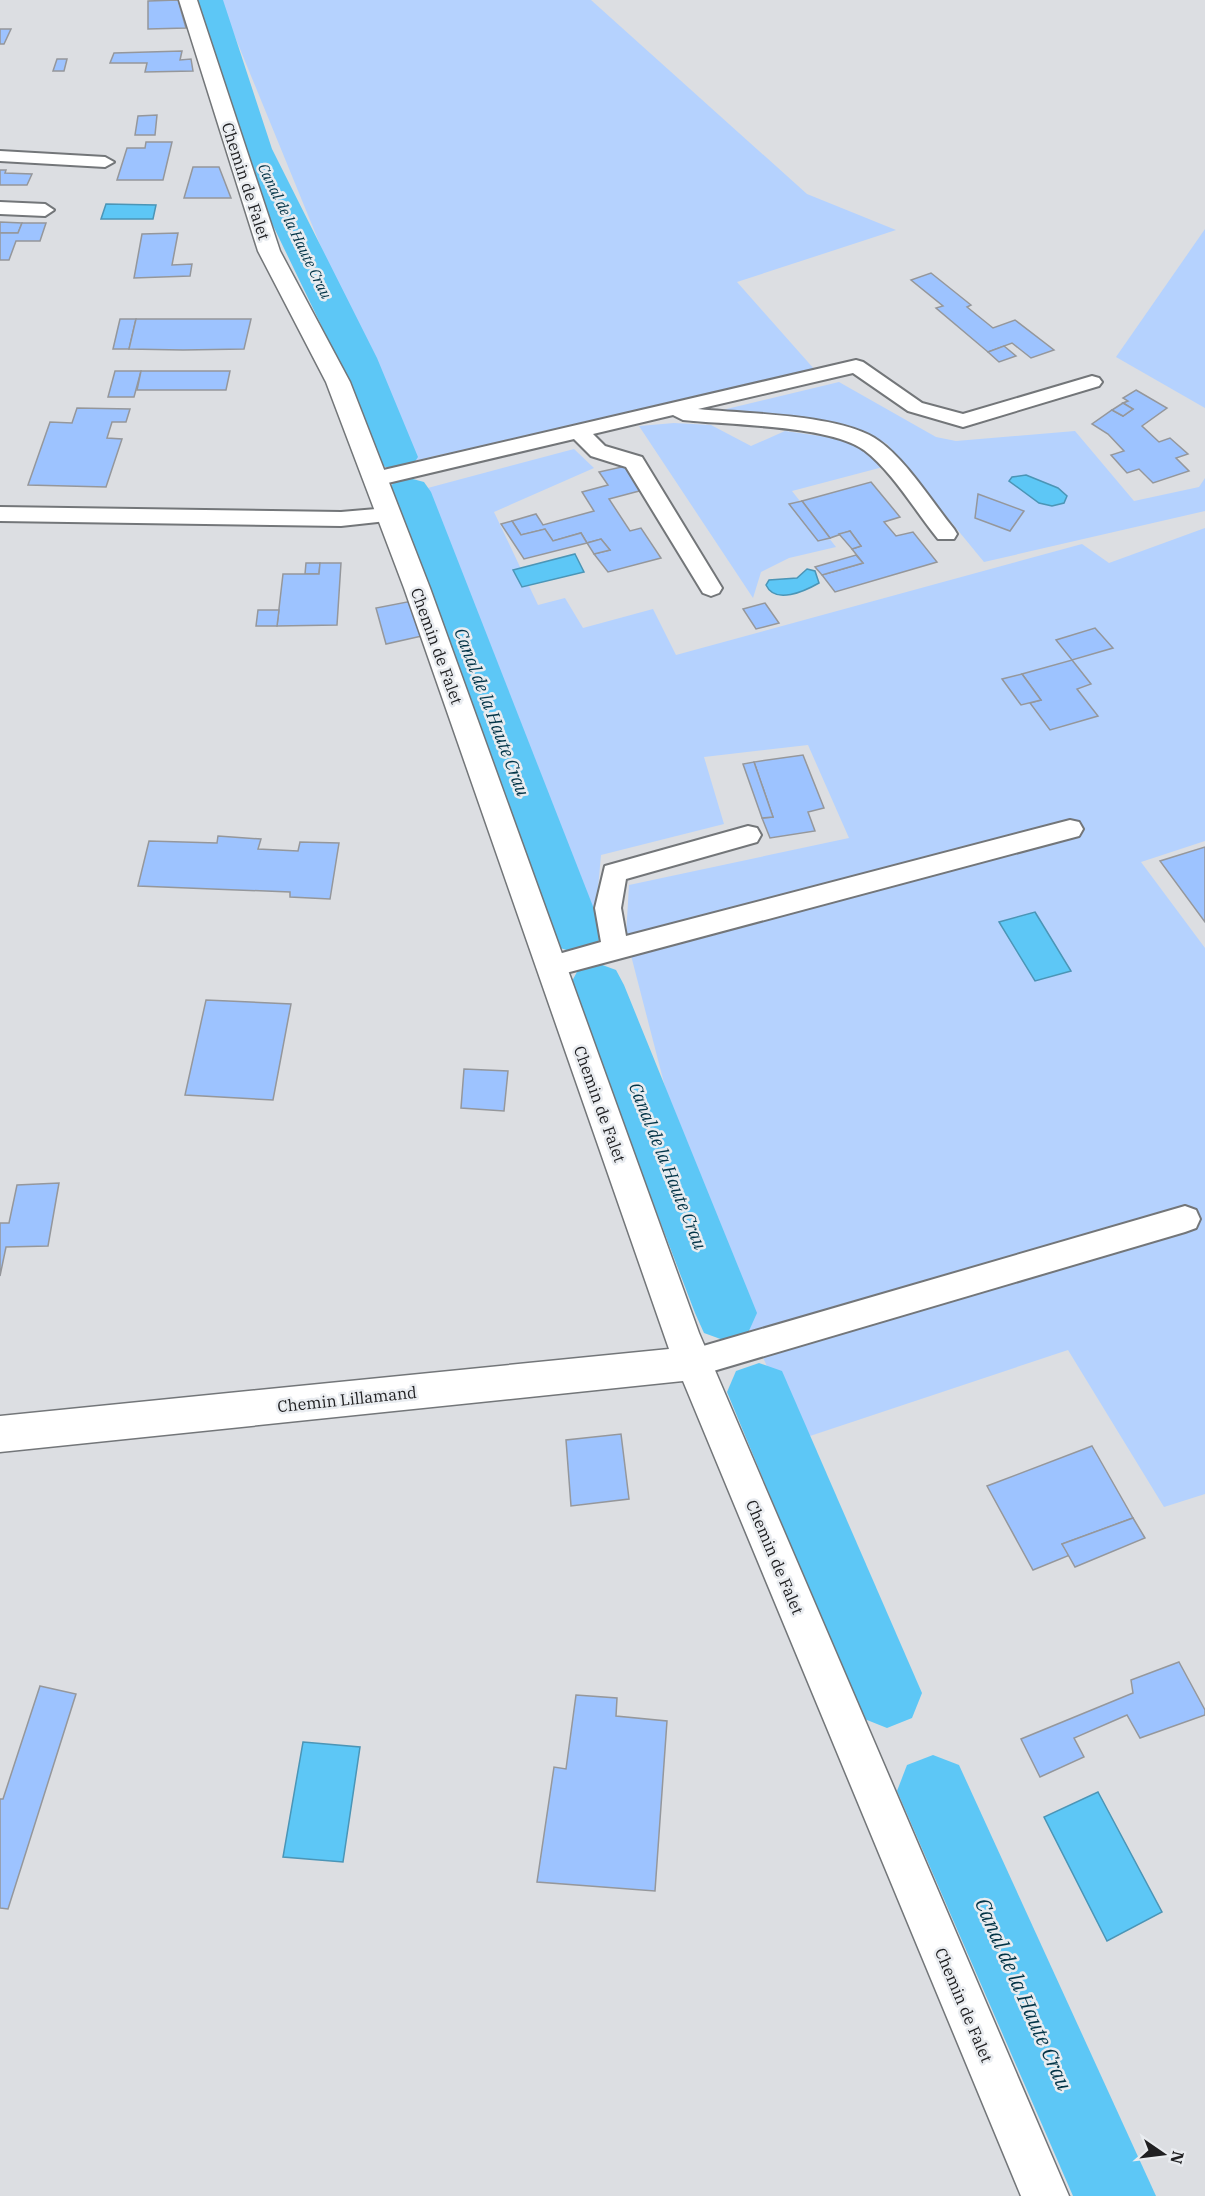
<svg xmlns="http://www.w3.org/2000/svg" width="1205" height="2196" font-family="'IBM Plex Serif',serif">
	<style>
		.green { fill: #b5d2fe }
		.water { fill: #5dc7f6; stroke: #4b95b6; stroke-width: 1.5 }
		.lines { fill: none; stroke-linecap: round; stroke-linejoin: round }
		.canal { fill: #5dc7f6; fill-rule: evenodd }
		.building { fill: #9dc3ff; stroke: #95979b; stroke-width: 1.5 }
		.service-casing { stroke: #737679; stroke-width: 4 }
		.minor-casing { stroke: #737679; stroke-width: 3 }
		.service { fill: #fff; fill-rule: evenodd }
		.minor { fill: #fff; fill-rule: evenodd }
		.labels { text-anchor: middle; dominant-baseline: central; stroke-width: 5; stroke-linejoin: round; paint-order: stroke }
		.far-water-label { font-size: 15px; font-style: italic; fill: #023447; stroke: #e9ecf0 }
		.street-label { font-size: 16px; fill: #202022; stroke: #e9ecf0 }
		.water-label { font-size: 18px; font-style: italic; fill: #023447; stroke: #e9ecf0 }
		.near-water-label { font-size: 21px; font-style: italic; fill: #023447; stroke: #e9ecf0 }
	</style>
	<rect width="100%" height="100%" fill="#dcdee2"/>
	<!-- green -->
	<g class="green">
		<path d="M220,0h371l216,194 89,36 -159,52 78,88 -406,92z"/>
		<path d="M1205,229v179l-89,-51z"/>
		<path d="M839,382l97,55 20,4 119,-10 59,70 65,-14 6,-9v33l-221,51 -97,-118c-54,-32 -112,-29 -173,-32z"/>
		<path d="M674,423l37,2 40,21 34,-15 42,6 28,5 28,25 -91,24 44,56 -47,11 -28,14 -8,26 -114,-172z"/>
		<path d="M574,449l20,19 -100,44 44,93 27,-7 18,30 70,-19 23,46 406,-111 27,19 96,-35v313l-64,21 64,86v546l-41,13 -96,-157 -267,89 -56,-120 -65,-174 -54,-209 3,-51 220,-47 -41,-93 -104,12 20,67 -123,31 -5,56 -11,22 -161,-444z"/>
	</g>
	<!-- water -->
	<g class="water">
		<path d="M106,204l50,1 -3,14h-52z"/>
		<path d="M1026,475l32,13 9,8 -3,7 -12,3 -13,-3 -30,-22 3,-4z"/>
		<path d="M575,554l9,18 -62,15 -9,-17z"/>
		<path d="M807,569l8,2 4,12c-14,8 -44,22 -53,2l3,-5 28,-2z"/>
		<path d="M1035,912l36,59 -36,10 -36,-59z"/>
		<path d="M303,1742l57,5 -17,115 -60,-5z"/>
		<path d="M1098,1792l64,120 -55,29 -63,-124z"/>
	</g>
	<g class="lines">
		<!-- canal -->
		<g class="canal">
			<path d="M191,0h32l49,149 105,209 41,99 -6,9 -15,4 -15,-4 -6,-9 -39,-99 -101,-209z"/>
			<path d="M409,478l15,4 7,10 172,440 -8,15 -19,6 -19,-6 -8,-15 -162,-440 7,-10z"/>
			<path d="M597,963l19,7 8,15 133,328 -9,20 -22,8 -22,-8 -9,-20 -125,-328 8,-15z"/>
			<path d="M759,1363l23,8 140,322 -10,25 -25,10 -25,-10 -135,-326 9,-21z"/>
			<path d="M933,1755l26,10 197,431h-83l-176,-405 10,-26z"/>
		</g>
	</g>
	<!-- building -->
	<g class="building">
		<path d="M178,0l8,28 -38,1v-28z"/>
		<path d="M0,29h11l-7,15h-4z"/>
		<path d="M182,51l-2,9 11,-1 2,12 -48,1 2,-9h-37l4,-10z"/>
		<path d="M57,59h10l-3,12h-11z"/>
		<path d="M157,115l-2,20h-20l3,-19z"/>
		<path d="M146,142h26l-9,38h-46l10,-32h18z"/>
		<path d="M193,167h26l12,31h-47z"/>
		<path d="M0,170h6l-1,3 27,1 -5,11h-27z"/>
		<path d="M0,222l22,1 -4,10h-18z"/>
		<path d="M22,223h24l-6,18h-24l-7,19h-9v-27h18z"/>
		<path d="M178,233l-6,32 20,-1 -2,12 -56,2 8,-44z"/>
		<path d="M931,273l40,32 -4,2 26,21 22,-8 39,30 -23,8 -19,-15 -24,9 -52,-44 7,-2 -32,-26z"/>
		<path d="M120,319h16l-7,30h-16z"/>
		<path d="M136,319h115l-7,30 -61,1 -54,-1z"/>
		<path d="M1004,346l12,10 -17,6 -11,-10z"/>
		<path d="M115,371h26l-7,26h-26z"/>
		<path d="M141,371h89l-4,19h-89z"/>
		<path d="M1136,390l31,18 -25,18 17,16 11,-4 18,16 -12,4 13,13 -36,12 -14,-14 -12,4 -16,-18 13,-4 -16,-17 -16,-10 20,-14 11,6 10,-7 -10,-6 5,-2 -5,-3z"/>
		<path d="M1123,403l10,6 -10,7 -11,-6z"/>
		<path d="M77,408l53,1 -4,13h-14l-5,16 15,1 -16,48 -78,-2 22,-63 22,1z"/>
		<path d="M626,466l17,24 -34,9 21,32 11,-3 20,30 -53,14 -14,-18 16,-4 -9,-11 -14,4 -6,-10 -28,8 -8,-12 -24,6 -9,-14 24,-7 7,11 51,-14 -12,-19 26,-7 -9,-13z"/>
		<path d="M871,482l29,35 -16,5 12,14 17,-4 24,30 -102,30 -13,-17 41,-12 -11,-14 9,-3 -11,-15 -20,7 -28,-37z"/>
		<path d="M978,494l46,17 -14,20 -35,-13z"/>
		<path d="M802,501l28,37 -12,3 -29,-37z"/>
		<path d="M512,521l9,14 24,-6 8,12 28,-8 6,10 -63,16 -23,-35z"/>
		<path d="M850,531l11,15 -9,3 -13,-15z"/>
		<path d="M601,539l9,11 -16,4 -7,-11z"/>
		<path d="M856,555l7,8 -41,12 -7,-8z"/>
		<path d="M306,563h14l-1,11h-14z"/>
		<path d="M320,563h21l-4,62 -60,1 6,-52h36z"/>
		<path d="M412,601l10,35 -36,8 -10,-36z"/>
		<path d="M765,603l14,20 -23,6 -13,-20z"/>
		<path d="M258,610h21l-2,16h-21z"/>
		<path d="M1095,628l18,20 -41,12 -16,-20z"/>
		<path d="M1072,660l19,24 -14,5 21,27 -48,14 -20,-27 11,-3 -19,-26z"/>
		<path d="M1022,674l19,26 -20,5 -19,-26z"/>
		<path d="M803,755l21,53 -16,4 7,19 -45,7 -8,-20 11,-1 -19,-55z"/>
		<path d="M754,762l19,55 -11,1 -19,-54z"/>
		<path d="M218,836l43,3 -3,10 40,2 2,-9 39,1 -9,56 -40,-2v-5l-152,-6 11,-45 68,2z"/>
		<path d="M1205,847v75l-45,-61z"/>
		<path d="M206,1000l85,4 -18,96 -88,-5z"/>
		<path d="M464,1069l44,2 -4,40 -43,-3z"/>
		<path d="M59,1183l-11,63 -42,1 -6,29v-53h9l8,-38z"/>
		<path d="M621,1434l8,65 -58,7 -5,-66z"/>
		<path d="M1092,1446l41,72 -71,26 8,11 -37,15 -46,-84z"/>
		<path d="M1133,1518l12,20 -70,29 -13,-23z"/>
		<path d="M1179,1662l26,48v5l-65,23 -13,-23 -53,23 10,19 -44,20 -19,-38 112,-46 -2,-13z"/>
		<path d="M40,1686l36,8 -68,215 -8,-1v-109h3z"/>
		<path d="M576,1695l41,3 -1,18 51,5 -12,170 -118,-9 17,-115 12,2z"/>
	</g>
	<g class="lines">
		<defs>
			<g id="service">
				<path d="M0,151l105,6 9,5 -9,5 -105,-6z"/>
				<path d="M0,202l45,2 9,6 -9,6 -45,-2z"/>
				<path d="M856,360l7,2 59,41 41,11 129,-38 7,2 3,4 -3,4 -136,41 -55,-16 -55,-38 -155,36c47,5 144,5 181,32 28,20 53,61 75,88l3,5 -3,5h-16c-22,-27 -46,-68 -74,-89 -35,-25 -136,-25 -181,-30l-10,-5 -80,19 12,12 37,11 80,131 -3,5 -8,3 -8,-3 -77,-126 -35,-11 -17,-17 -199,47 -8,-2 -3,-5 3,-5 8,-2z"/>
				<path d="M0,507l341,5 47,-4 8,2 3,5 -3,5 -55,6 -341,-5z"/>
				<path d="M1070,820l9,2 4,7 -4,7 -528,141 -10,-4 -4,-7 4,-7 60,-17 -6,-34 10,-42 143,-40 9,2 4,7 -4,7 -131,37 -5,29 5,28z"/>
				<path d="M1185,1206l11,4 4,9 -4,9 -11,4 -492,145 -11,-4 -5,-10 5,-10 11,-4z"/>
			</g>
			<path id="minor" d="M179,0h18l83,251 70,131 80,206 269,745 370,863h-48l-338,-815 -683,71v-36l669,-67 -265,-761 -78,-206 -68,-131z"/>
		</defs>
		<!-- service casing -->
		<use href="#service" class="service-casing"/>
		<!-- minor casing -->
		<use href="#minor" class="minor-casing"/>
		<!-- service -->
		<use href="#service" class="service"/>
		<!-- minor -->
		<use href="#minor" class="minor"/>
	</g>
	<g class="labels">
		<!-- far-water labels -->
		<g class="far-water-label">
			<text transform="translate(295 231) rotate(64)">Canal de la Haute Crau</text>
		</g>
		<!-- street labels -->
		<g class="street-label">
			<text transform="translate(246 181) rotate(72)">Chemin de Falet</text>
			<text transform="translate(437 646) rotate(70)">Chemin de Falet</text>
			<text transform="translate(600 1104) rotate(70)">Chemin de Falet</text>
			<text transform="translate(347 1399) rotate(-6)">Chemin Lillamand</text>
			<text transform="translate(775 1557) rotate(67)">Chemin de Falet</text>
			<text transform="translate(964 2005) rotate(67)">Chemin de Falet</text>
		</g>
		<!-- water labels -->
		<g class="water-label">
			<text transform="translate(492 712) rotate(69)">Canal de la Haute Crau</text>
			<text transform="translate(668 1166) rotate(68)">Canal de la Haute Crau</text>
		</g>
		<!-- near-water labels -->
		<g class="near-water-label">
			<text transform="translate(1024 1994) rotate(66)">Canal de la Haute Crau</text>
		</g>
	</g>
	<!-- north arrow -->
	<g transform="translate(1163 2154) rotate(104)" stroke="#e9ecf0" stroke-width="4.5" paint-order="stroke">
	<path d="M0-4.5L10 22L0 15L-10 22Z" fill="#202022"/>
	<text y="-9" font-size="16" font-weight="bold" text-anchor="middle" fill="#202022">N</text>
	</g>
</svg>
